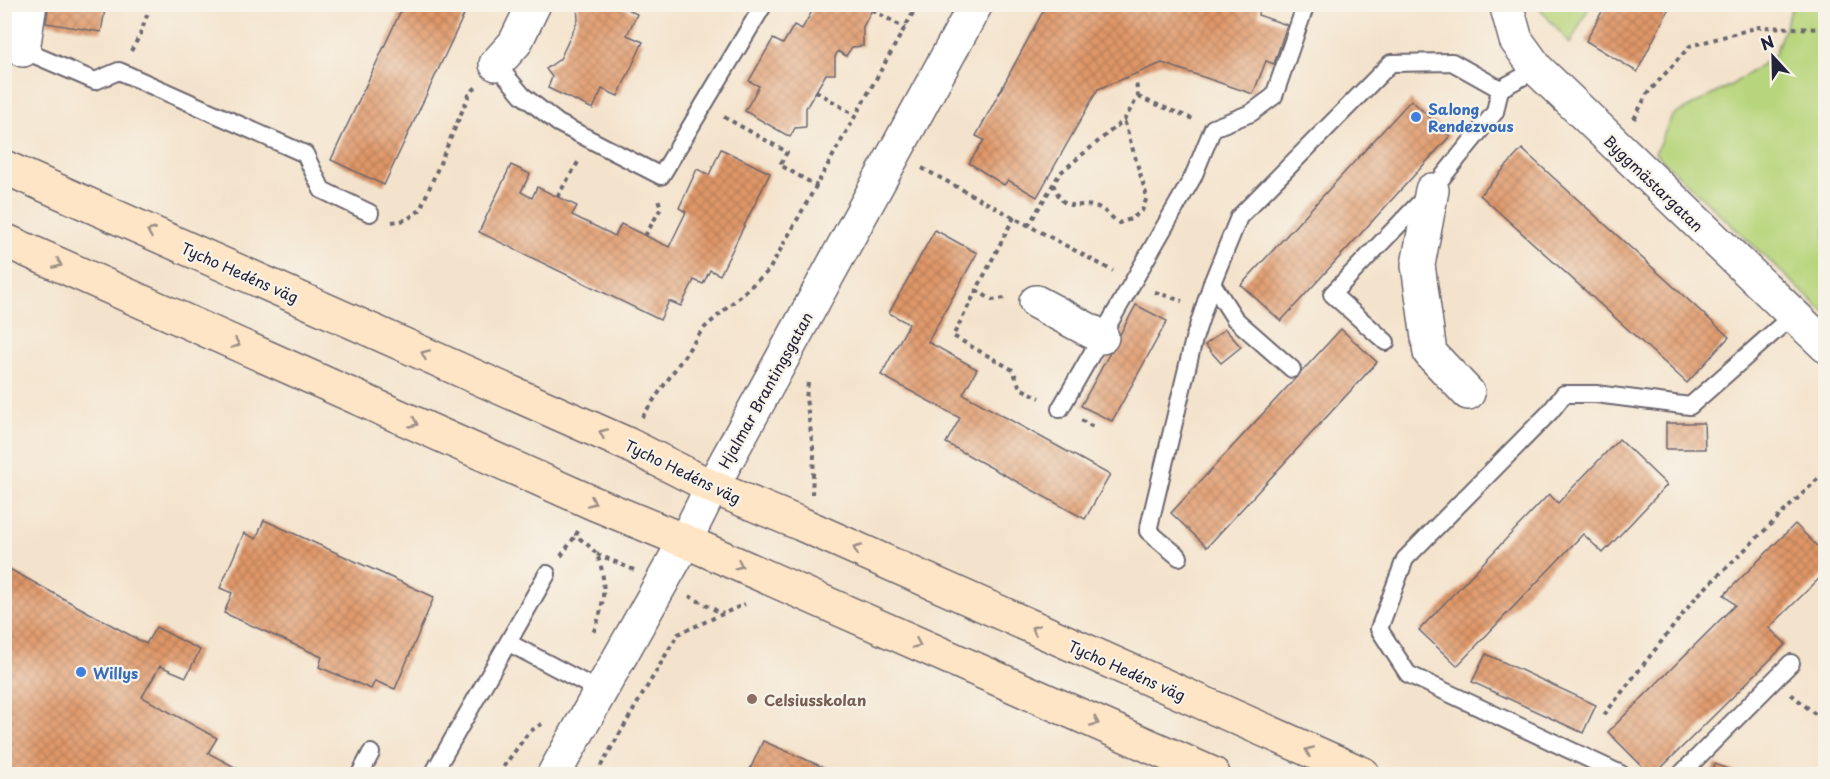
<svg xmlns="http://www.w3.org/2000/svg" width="1830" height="779" font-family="'Playpen Sans',sans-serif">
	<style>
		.park { fill: #b7d57c; stroke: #6c7c5c; stroke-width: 1.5 }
		.building { fill: url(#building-cross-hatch) }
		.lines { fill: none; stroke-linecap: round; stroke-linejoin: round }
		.lane-casing { stroke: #6c666e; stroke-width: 20 }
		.street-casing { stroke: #6c666e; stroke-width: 36 }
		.secondary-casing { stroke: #6c666e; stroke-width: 36 }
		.path { stroke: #6c666e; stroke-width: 4; stroke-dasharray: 4.5 4.5; stroke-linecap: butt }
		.lane { stroke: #fff; stroke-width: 16 }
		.street { stroke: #fff; stroke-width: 33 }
		.secondary { stroke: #fee5c5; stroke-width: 33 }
		.oneway { stroke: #9b8d87 }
		.shop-dot { fill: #3f7fe0; stroke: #f7f3e8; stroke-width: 2 }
		.education-dot { fill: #8d6e63; stroke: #f7f3e8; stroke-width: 2 }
		.labels { text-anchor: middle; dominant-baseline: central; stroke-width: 4.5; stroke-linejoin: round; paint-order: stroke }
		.shop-label { font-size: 15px; font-weight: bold; fill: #366cbe; stroke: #f7f3e8; text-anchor: start }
		.street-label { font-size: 15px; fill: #22223b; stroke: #f7f3e8 }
		.education-label { font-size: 15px; font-weight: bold; fill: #785e54; stroke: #f7f3e8; text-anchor: start }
	</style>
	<defs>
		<pattern id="building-cross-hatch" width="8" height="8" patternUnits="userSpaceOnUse" patternTransform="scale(1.5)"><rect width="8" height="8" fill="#e09767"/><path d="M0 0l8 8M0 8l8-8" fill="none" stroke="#b57b56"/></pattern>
	</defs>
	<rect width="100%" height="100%" fill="#f7f3e8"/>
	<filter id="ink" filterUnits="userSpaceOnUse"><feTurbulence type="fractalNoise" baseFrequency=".0167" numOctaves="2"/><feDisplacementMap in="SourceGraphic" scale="12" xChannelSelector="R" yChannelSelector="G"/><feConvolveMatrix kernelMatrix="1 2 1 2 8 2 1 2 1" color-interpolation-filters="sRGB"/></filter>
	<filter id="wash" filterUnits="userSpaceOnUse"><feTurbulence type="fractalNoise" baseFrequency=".008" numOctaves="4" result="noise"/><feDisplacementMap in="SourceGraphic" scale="24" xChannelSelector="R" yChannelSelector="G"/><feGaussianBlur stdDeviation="1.35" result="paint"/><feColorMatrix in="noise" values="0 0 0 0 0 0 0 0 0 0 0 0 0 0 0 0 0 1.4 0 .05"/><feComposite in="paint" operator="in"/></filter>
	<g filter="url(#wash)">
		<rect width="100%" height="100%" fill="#f4e3cc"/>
		<!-- park -->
		<g class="park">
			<path d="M1536,4h54v1l-20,39z"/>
			<path d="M1793,5h32v308l-170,-160 17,-37 59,-31 43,-29z"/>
		</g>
		<g id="blocks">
			<!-- building -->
			<g class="building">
				<path d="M49,4h57l-5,28 -55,-9z"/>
				<path d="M404,4h65l-85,181 -53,-25z"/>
				<path d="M577,4h40l20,10 -10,21 16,7 -25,54 -16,-7 -9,20 -45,-21 4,-11 -6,-8 14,-10 18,-39z"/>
				<path d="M816,4h59l-12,23v19l-11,1 -6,9 -8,-5 -3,6v17h-9l-20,34v19l-11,1 -5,9 -45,-26 14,-25 -10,-5 24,-42 10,5 11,-19 8,4z"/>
				<path d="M1047,4h202l10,4 -1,7 29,10 -13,39 -8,-3 -13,33 -91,-31 -64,26 -61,108 -29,-17 -4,5 -35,-22 15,-23 -8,-4z"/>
				<path d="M1606,4h65l-34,68 -51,-31z"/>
				<path d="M1411,100l39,36 -169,185 -40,-36z"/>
				<path d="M721,149l49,24 -50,102 -10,-5 -7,14 -9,-4 -13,26 -12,-5 -9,19 -181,-88 32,-67 19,9 -9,18 11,6 5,-11 40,19 -5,9 43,21 6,-12 48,23 17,-35 -7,-4 18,-39 12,6z"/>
				<path d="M1522,149l207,188 -42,46 -207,-188z"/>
				<path d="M935,230l42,23 -49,89 49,27 -14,25 147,81 -25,44 -139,-76 14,-25 -79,-43 28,-51 -20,-11z"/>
				<path d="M1136,305l31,16 -55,100 -31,-15z"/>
				<path d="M1225,329l16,18 -20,16 -16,-18z"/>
				<path d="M1341,329l36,33 -170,185 -36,-34z"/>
				<path d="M1666,423h38l1,26h-39z"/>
				<path d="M1619,439l48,46 -64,68 -20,-19 -126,132 -38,-36 130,-136 9,9z"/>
				<path d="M264,520l170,77 -39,92 -20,-8 -4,8 -52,-22 3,-10 -98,-44 8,-20 -12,-5 24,-55 12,6z"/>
				<path d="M1795,524l31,31v17l-57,56 17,16 -131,130h-5l-42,-42 127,-127 -11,-10z"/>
				<path d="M4,566l142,78 10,-17 44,23 -14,27 -26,-11 -18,31 75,41 -9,15 40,21h-244z"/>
				<path d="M1486,654l110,51 -13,28 -111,-51z"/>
				<path d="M763,741l76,33h-91z"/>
				<path d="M1715,764l25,10h-29z"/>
			</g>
		</g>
	</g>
	<g filter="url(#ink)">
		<use href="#blocks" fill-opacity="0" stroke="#6c666e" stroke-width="1.5"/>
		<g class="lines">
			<defs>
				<g id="lane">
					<path d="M23,50l72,31 24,-10 186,83 17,36 48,23"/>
					<path d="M496,64l26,31 36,28 103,53 103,-172"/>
					<path d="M1386,342l-54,-48 100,-104 63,-78 5,-23 37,-20"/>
					<path d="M1292,369l-57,-50 -23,-36 27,-66 152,-154 61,-1 48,27"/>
					<path d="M1060,409l133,-232 20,-49 38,-15 23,-17 32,-92"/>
					<path d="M1179,557l-31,-26 46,-192 18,-56"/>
					<path d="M509,643l91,48"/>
					<path d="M360,774l11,-21"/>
					<path d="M433,774l114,-200"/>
					<path d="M1621,774l-213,-100 -29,-45 26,-70 145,-147 14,-18h32l94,12 103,-91"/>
					<path d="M1681,774l110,-111"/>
				</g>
				<g id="street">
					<path d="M1506,4l10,36 21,29 289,277"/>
					<path d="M23,50l7,-46"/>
					<path d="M496,64l19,-21 19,-39"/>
					<path d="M1432,190l-14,75 12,88 38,40"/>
					<path d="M1036,302l66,35"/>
					<path d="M554,774l131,-233 27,-54 264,-483"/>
				</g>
				<g id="secondary">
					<path d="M4,167l623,277 85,43 89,37 562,250"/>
					<path d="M4,240l589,263 92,38 528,233"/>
				</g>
			</defs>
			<!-- lane casing -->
			<use href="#lane" class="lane-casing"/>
			<!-- street casing -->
			<use href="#street" class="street-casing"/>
			<!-- secondary casing -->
			<use href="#secondary" class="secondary-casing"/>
			<!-- path -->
			<g class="path">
				<path d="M872,10l33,18"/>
				<path d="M131,51l9,-16 11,-31"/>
				<path d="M816,91l40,25"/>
				<path d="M1138,97l55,22"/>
				<path d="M724,117l63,35 -7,13 37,21"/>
				<path d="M1634,119l13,-25 43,-48 69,-19 67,2"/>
				<path d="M922,168l191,103"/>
				<path d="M1053,184c13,30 16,18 42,22 8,2 17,12 24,17l12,-4 11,-8 5,-14 -23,-77"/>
				<path d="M557,197l23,-38"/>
				<path d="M1014,217l-61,119 60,34 7,18 20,10"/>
				<path d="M392,222l14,-2 14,-10 49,-115 7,-8"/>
				<path d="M1028,226l32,-53 64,-53 14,-23 -2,-16"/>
				<path d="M645,236l16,-28 -3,-9"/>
				<path d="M976,290l16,10 13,-2"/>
				<path d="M1155,292l27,9"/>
				<path d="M808,383l-2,15 8,57 -2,39"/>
				<path d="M642,417l61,-88 66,-59 149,-266"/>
				<path d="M1081,420l12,7"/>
				<path d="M578,531l-2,4c6,6 17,13 21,20 11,25 7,56 -5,80"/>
				<path d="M597,554l37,16"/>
				<path d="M561,556l15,-21"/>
				<path d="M689,596l34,18"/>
				<path d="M1791,694l35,29"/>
				<path d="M1604,715l93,-119 129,-125"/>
				<path d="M498,774l31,-42 16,-10"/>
				<path d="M596,774l82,-140 67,-30"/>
			</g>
			<!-- lane -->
			<use href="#lane" class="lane"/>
			<!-- street -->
			<use href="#street" class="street"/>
			<!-- secondary -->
			<use href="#secondary" class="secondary"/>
		</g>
		<!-- one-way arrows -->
		<defs><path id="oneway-chevron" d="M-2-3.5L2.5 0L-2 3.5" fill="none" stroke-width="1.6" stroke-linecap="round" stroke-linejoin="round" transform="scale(1.5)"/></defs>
		<g class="oneway">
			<use href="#oneway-chevron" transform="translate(151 232) rotate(-156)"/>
			<use href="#oneway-chevron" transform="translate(58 264) rotate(24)"/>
			<use href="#oneway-chevron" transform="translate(236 344) rotate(24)"/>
			<use href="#oneway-chevron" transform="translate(425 354) rotate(-156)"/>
			<use href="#oneway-chevron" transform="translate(414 423) rotate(24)"/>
			<use href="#oneway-chevron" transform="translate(603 433) rotate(-156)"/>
			<use href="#oneway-chevron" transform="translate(592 502) rotate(23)"/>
			<use href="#oneway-chevron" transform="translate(857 549) rotate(-156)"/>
			<use href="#oneway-chevron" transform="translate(739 565) rotate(24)"/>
			<use href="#oneway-chevron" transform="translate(1035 629) rotate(-156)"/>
			<use href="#oneway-chevron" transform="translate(917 644) rotate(24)"/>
			<use href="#oneway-chevron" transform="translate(1095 722) rotate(24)"/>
			<use href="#oneway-chevron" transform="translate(1309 751) rotate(-156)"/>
		</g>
	</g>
	<!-- markers -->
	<g class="shop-dot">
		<circle cx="1416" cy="117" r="6"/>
		<circle cx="81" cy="672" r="6"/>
	</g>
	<circle class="education-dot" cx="752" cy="699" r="6"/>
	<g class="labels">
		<!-- shop labels -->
		<g class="shop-label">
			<text x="1428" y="108">Salong<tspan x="1428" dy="17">Rendezvous</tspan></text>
			<text x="93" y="672">Willys</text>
		</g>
		<!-- street labels -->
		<g class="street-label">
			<text transform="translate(1654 183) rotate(44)">Byggmästargatan</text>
			<text transform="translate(240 272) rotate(24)">Tycho Hedéns väg</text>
			<text transform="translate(765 390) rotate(-61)">Hjalmar Brantingsgatan</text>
			<text transform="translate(683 471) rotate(26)">Tycho Hedéns väg</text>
			<text transform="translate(1127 670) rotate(24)">Tycho Hedéns väg</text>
		</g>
		<!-- education labels -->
		<g class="education-label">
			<text x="764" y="699">Celsiusskolan</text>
		</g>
	</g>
	<!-- margin -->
	<rect width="1830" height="779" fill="none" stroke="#f7f3e8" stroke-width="24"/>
	<!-- north arrow -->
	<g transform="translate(1773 57) rotate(338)" stroke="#f7f3e8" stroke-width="4.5" paint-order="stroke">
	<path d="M0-4.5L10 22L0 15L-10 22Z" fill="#22223b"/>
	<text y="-9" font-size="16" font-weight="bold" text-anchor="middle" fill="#22223b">N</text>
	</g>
</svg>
